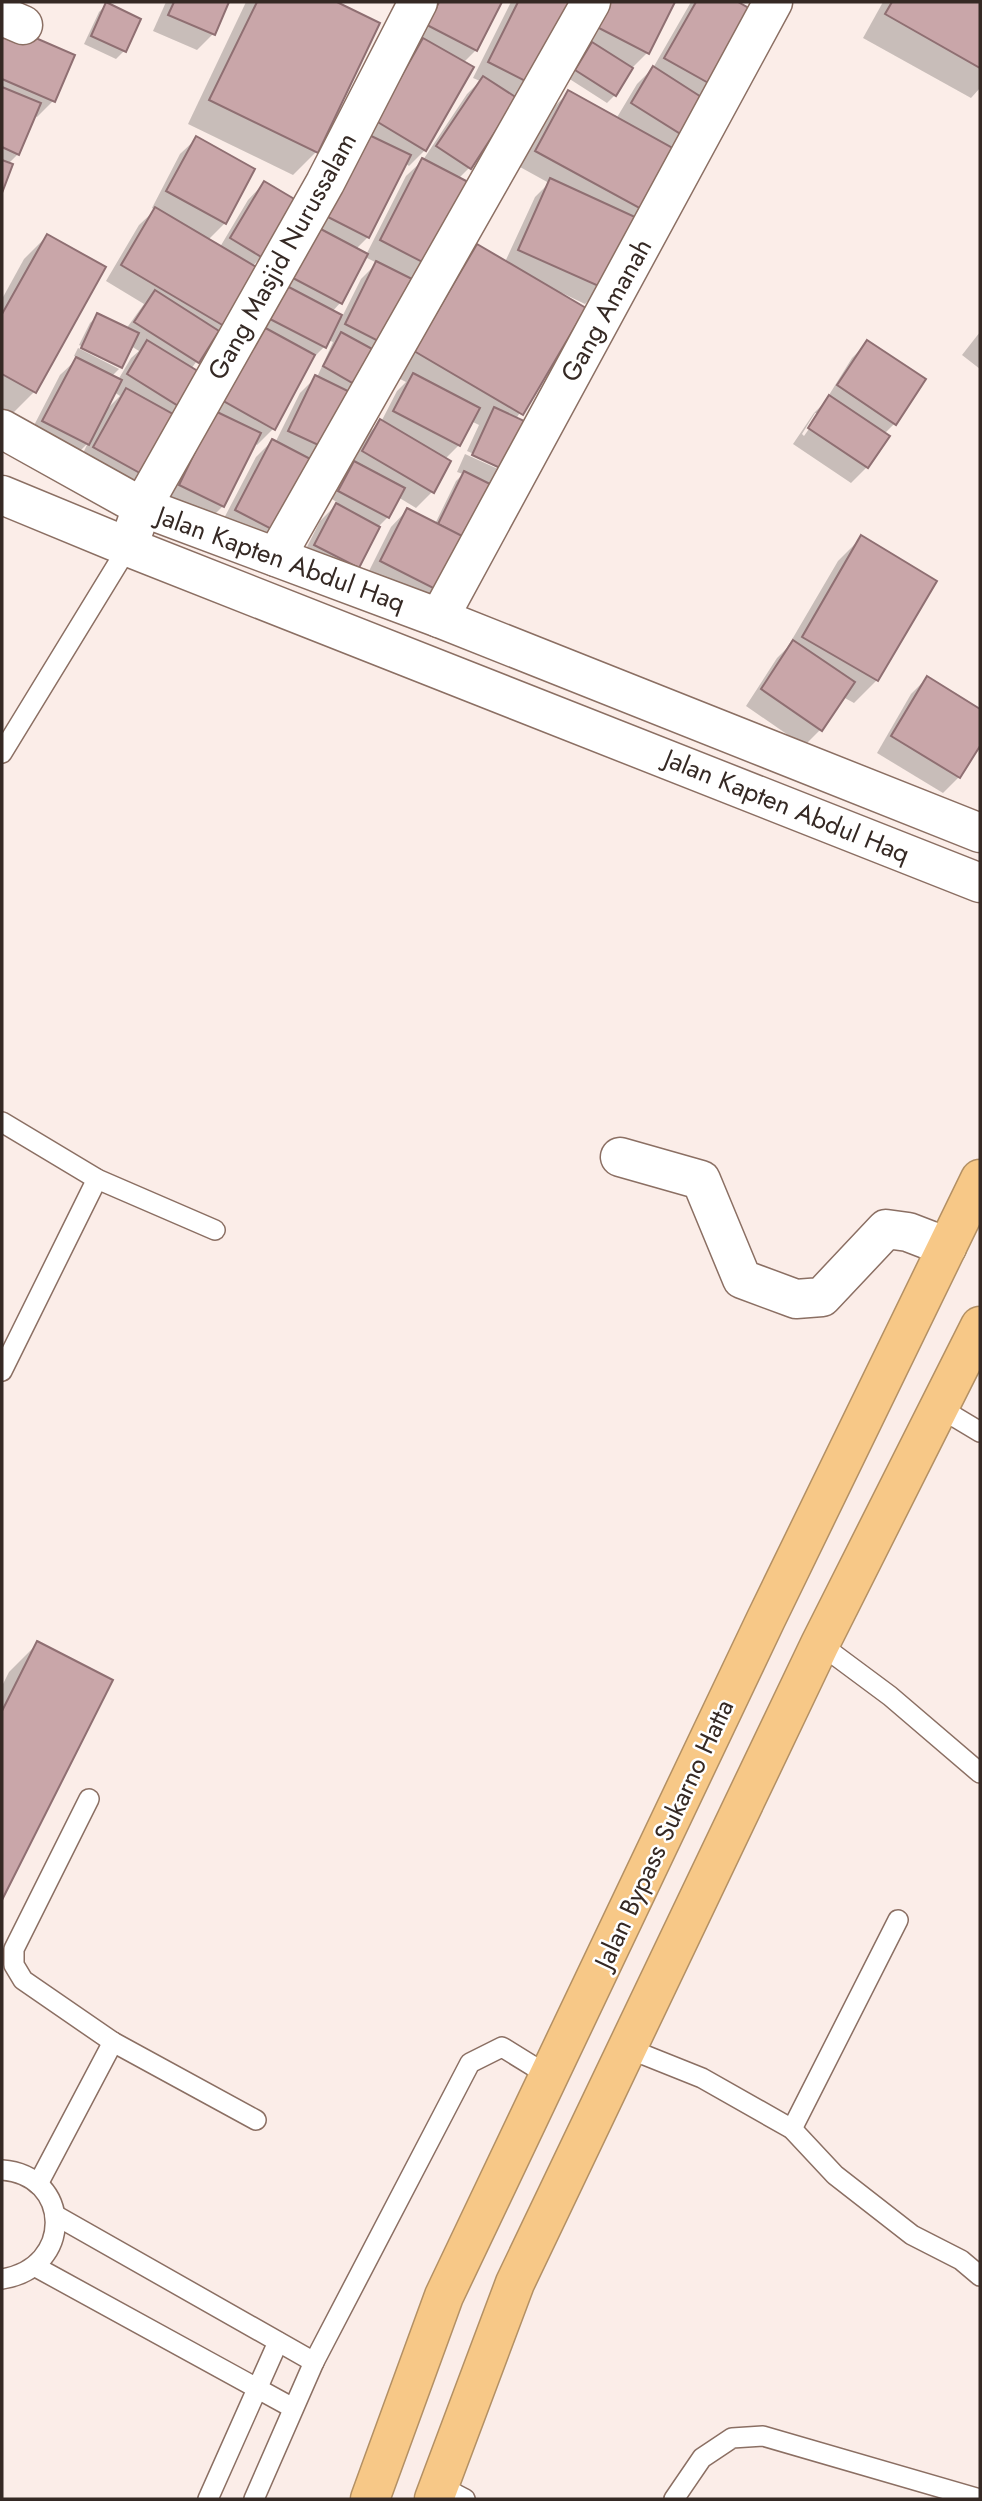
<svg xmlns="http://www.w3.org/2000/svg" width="982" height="2501" font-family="Jost,sans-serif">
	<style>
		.shadow { fill: #0003; fill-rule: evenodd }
		.building { fill: #c9a6a9; stroke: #8f6f72; stroke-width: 2 }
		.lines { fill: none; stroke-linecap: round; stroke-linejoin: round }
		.lane-casing { stroke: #8b6f63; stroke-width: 22 }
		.street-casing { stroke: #8b6f63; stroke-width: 41 }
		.secondary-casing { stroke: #8b6f63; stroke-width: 41 }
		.highway-casing { stroke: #b39064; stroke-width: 41 }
		.lane { stroke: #fff; stroke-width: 19 }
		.street { stroke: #fff; stroke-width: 38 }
		.secondary { stroke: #fff; stroke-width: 38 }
		.highway { stroke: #f7c887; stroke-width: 38 }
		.labels { text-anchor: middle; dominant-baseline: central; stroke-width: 5; stroke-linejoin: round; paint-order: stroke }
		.street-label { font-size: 26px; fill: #352924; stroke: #fff }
	</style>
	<rect width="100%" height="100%" fill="#fbede8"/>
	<!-- shadow -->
	<g class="shadow">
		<path d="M166,2h61l-14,32 -16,16 -44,-19z"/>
		<path d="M246,2h87l45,21 -62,129 -23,23 -105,-51z"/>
		<path d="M432,2h68l-24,48 -13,13 -38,87 -16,16 -4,-3 -37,74 -12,12 10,6 40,-79 17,-16 44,-66 13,-13 -7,-3 38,-76h62l-57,98 -47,68 -11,11 11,6 -114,198 -9,9 -82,157 -44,-23 36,-69 16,-16 3,2 25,-50 18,-18 15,-33 -5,-2 -4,7 -14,14 -37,68 -16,16 -3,-2 -31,63 -16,16 -43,-21 243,-445 11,-11 -6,-3zM365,257l12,6 -16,16 -19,38 -10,-5 8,-9z"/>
		<path d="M604,2h69l-26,51 -16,16 -16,26 -8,8 -39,-25 22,-31 -8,-4z"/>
		<path d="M691,2h48l-1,1 14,8 -42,73 -12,13 9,5 -22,35 -13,13 -30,59 -9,9 -31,69 -17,17 -23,-11 -1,3 22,12 -67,111 19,9 -22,46 -16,16 -6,-3 -49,105 -16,16 -60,-31 25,-50 16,-17 28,14 21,-43 7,-7 -6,-2 8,-18 44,20v-4l-42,-19 12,-26 -8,-4 -12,24 -14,14 4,3 -17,30 -16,16 -18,-11 -10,20 -8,8 -22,42 -16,16 -42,-22 20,-40 18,-18 -6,-4 32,-62 17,-15 16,-31 9,-9 -14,-7 62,-106 23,-23 28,16 30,-65 14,-14 -29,-16 32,-58 16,-16 48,26 21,-35 16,-16z"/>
		<path d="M883,2h97v86l-9,10 -108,-60z"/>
		<path d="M106,5l18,46 -8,8 -32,-15 15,-32z"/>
		<path d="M2,35l71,21 -20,45 -16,16 -3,-1 -16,38 -10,10 3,1 -9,23z"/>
		<path d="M197,138l28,85 -17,17 12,7 28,-47 16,-17 -3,74 -9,10 -29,58 -32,44 -12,37 -9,9 -41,77 -51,-29 10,-20 -17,17 -43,-23 32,-62 18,-17 -4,-2 4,-8 41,21 -8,8 7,3 13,-22 8,-7 -8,-5 -11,22v-3l-41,-20 11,-22 8,-8 28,14 18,-25 -38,-23 33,-56 16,-15 -3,-2 28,-54zM114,392l6,4 -16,16z"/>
		<path d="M47,236l57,32 -70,124 -23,23 -9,-5v-111l22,-40z"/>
		<path d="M980,332v37l-18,-14z"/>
		<path d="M868,342l56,37 -30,45 -10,10 -17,33 -16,16 -58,-39 21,-31 10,-10 28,-45zM815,413h5l-16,23 -2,-2z"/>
		<path d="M861,538l16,142 -23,23 -11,-6 -23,33 -16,16 -58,-40 31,-48 10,-10 51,-87z"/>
		<path d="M927,678l53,33v31l-21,35 -16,16 -66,-40 34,-59z"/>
		<path d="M38,1643l73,38 -109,215v-210l7,-14z"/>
	</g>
	<!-- building -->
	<g class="building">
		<path d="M106,2l35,17 -15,33 -35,-16z"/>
		<path d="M174,2h55l-14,33 -47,-20z"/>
		<path d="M257,2h80l43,21 -62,130 -109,-53z"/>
		<path d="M439,2h63l-25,49 -50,-26z"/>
		<path d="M518,2h57l-42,83 -45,-23z"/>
		<path d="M610,2h65l-26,52 -52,-27z"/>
		<path d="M696,2h42l16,9 -42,74 -48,-27z"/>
		<path d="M892,2h88v66l-95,-54z"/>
		<path d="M8,26l67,29 -20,47 -53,-23v-39z"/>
		<path d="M423,38l51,29 -48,84 -50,-30z"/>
		<path d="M592,42l41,26 -17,28 -41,-26z"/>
		<path d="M653,66l56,36 -22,36 -56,-35z"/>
		<path d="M483,76l34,22 -46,71 -35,-23z"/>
		<path d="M2,87l39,16 -22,52 -17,-8z"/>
		<path d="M568,90l108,60 -33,60 -108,-59z"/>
		<path d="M367,134l44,21 -42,83 -43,-22z"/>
		<path d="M196,136l59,33 -29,55 -60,-33z"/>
		<path d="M422,158l50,26 -42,82 -50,-26z"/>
		<path d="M2,160l11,4 -11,29z"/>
		<path d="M550,178l85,39 -32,71 -85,-38z"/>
		<path d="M264,181l32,19 -33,58 -33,-20z"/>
		<path d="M155,207l103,61 -34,58 -103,-61z"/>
		<path d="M317,227l51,27 -26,50 -51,-27z"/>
		<path d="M47,234l59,33 -70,126 -34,-19v-60z"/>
		<path d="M477,244l109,64 -63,107 -109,-64z"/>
		<path d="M376,261l40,20 -32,63 -39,-20z"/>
		<path d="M285,285l57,30 -16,33 -58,-30z"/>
		<path d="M155,290l64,41 -20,32 -65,-41z"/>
		<path d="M97,313l42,20 -17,35 -41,-20z"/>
		<path d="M260,325l55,30 -40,75 -55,-31z"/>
		<path d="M341,332l33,18 -18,35 -33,-19z"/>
		<path d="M147,340l54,33 -21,34 -53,-33z"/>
		<path d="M867,340l59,39 -30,46 -59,-40z"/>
		<path d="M76,357l46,23 -33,65 -47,-24z"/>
		<path d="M413,373l67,35 -20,38 -67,-35z"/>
		<path d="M315,375l41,20 -27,55 -41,-19z"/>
		<path d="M126,388l54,30 -33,59 -54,-30z"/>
		<path d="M829,395l61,41 -22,32 -60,-40z"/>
		<path d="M494,407l43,20 -22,48 -43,-20z"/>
		<path d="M215,411l46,22 -37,74 -45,-22z"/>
		<path d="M380,419l71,42 -17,32 -72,-42z"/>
		<path d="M272,439l46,24 -37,71 -46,-24z"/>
		<path d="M354,461l51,27 -16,30 -51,-27z"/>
		<path d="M464,471l30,15 -26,54 -30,-16z"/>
		<path d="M336,503l44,24 -21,41 -45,-23z"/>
		<path d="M407,508l63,32 -27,53 -63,-32z"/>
		<path d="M861,535l76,46 -59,100 -76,-44z"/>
		<path d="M793,640l62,42 -33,49 -61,-42z"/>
		<path d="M927,676l53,33v37l-20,32 -69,-42z"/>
		<path d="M37,1641l76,39 -111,220v-189z"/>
	</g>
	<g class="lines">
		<defs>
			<g id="lane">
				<path d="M2,753l126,-206"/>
				<path d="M2,1122l95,57 118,51"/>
				<path d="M2,1371l95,-192"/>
				<path d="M940,1408l40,24"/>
				<path d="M820,1644l70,52 90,77"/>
				<path d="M89,1799l-75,150v16l9,15 90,62 143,78"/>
				<path d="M627,2048l75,30 90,51 43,46 77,60 49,25 19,16"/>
				<path d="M792,2129l106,-209"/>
				<path d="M2,2170c70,5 72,98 0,109"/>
				<path d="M38,2184l75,-142"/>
				<path d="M55,2215l259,147"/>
				<path d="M36,2267l257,141"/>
				<path d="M438,2485l27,14"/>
				<path d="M208,2499l70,-157"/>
				<path d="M254,2499l60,-137 156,-299 32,-16 47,29"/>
				<path d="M674,2499l28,-41 30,-20 31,-2 217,63"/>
			</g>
			<g id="street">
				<path d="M2,16l21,9"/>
				<path d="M128,547l14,-40 183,-324 93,-181"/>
				<path d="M276,557l315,-555"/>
				<path d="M439,618l334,-616"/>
				<path d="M620,1157l81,23 41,99 54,20 26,-2 64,-68 22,3 39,15"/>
			</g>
			<g id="secondary">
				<path d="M2,429l140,78 297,111 541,215"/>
				<path d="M2,495l126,52 852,336"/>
			</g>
			<g id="highway">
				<path d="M370,2499l74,-203 322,-677 214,-440"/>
				<path d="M434,2499l81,-216 305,-639 160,-318"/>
			</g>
		</defs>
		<!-- lane casing -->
		<use href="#lane" class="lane-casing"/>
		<!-- street casing -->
		<use href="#street" class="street-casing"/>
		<!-- secondary casing -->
		<use href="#secondary" class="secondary-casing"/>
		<!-- highway casing -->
		<use href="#highway" class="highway-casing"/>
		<!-- lane -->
		<use href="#lane" class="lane"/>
		<!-- street -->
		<use href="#street" class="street"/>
		<!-- secondary -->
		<use href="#secondary" class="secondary"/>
		<!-- highway -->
		<use href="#highway" class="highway"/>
	</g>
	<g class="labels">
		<!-- street labels -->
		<g class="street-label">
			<text transform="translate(282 256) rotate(-61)">Gang Masjid Nurussalam</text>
			<text transform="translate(606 310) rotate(-61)">Gang Amanah</text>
			<text transform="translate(281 559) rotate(20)">Jalan Kapten Abdul Haq</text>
			<text transform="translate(787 806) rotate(22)">Jalan Kapten Abdul Haq</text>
			<text transform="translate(664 1834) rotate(-65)">Jalan Bypass Sukarno Hatta</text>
		</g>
	</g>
	<!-- border -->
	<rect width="982" height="2501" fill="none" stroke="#352924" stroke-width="7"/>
</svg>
